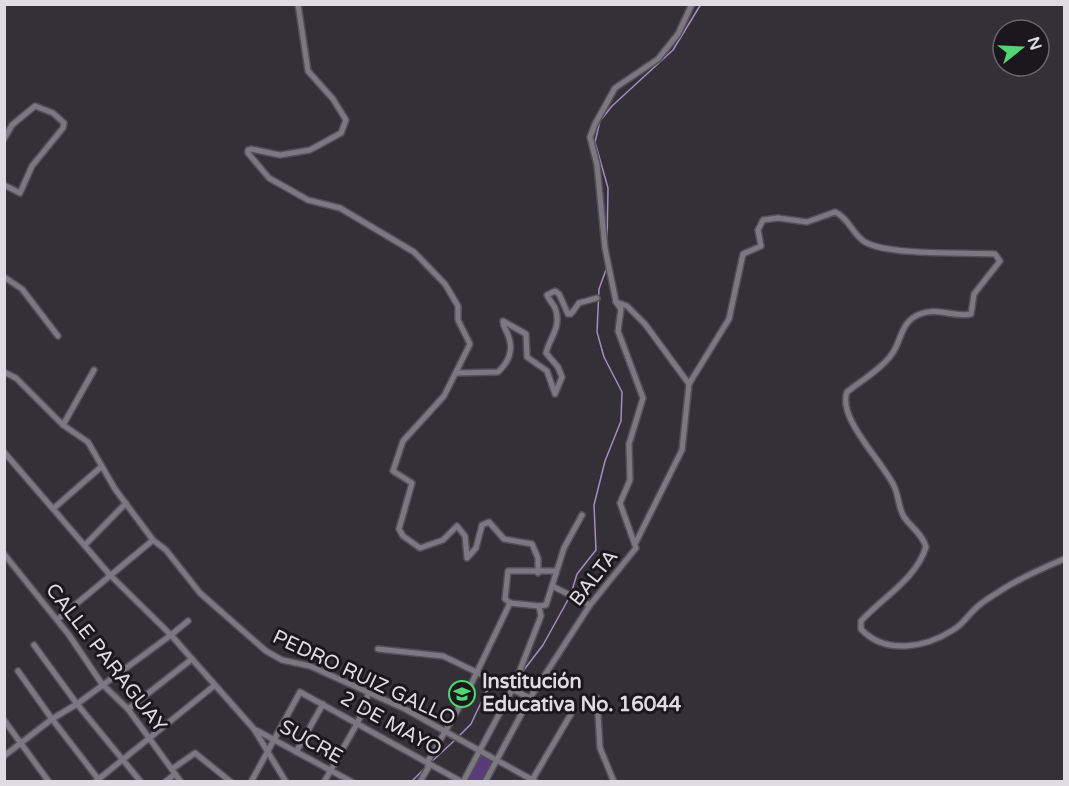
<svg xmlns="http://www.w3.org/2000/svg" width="1069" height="786" font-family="'Varela Round',sans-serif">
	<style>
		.green { fill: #593b7a }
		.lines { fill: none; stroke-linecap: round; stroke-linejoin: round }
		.stream { stroke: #a68bc5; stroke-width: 1.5 }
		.minor-casing { stroke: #524f56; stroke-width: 8 }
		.minor { stroke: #7b7881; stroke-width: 5 }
		.labels { text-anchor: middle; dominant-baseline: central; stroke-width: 6; stroke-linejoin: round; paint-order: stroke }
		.street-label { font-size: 20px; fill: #dedce2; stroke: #1a181c }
		.poi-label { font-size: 20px; font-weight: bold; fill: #dedce2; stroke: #1a181c; text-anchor: start }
	</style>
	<rect width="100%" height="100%" fill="#333037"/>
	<!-- green -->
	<path class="green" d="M481,755l11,7 -11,19 -15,-1z"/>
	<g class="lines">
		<!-- stream -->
		<g class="stream">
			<path d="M607,244l1,-56 -13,-46 5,-21 12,-15 61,-56 28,-46"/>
			<path d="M571,594l6,-20 19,-24 -2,-45 11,-44 16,-40 1,-29 -18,-35 -7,-25 2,-43 8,-22"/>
			<path d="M520,675l23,-30 26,-47"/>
			<path d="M505,683l10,-3"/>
			<path d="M459,736l12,-12 15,-32 11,-8"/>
			<path d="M430,763l25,-23"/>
			<path d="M411,782l16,-16"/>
		</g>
		<defs>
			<g id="minor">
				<path d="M298,4l10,67 25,28 13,21 -5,13 -31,17 -30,5 -29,-6 -3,1v3l21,25 39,22 32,8 74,44 31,32 13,22v14l12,24 -26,52 -41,45 -10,30 19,12 -13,46 4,7 17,12 23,-8 14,-14 8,10 2,22 9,-10 6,-23 7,-3 15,17 28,5 6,14v15"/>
				<path d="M4,139l8,-14 23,-19 18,7 11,10 -1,5 -31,38 -12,27 -16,-8"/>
				<path d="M4,277l18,12 36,47"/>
				<path d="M616,302l-11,-54 -8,-83 -7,-28 5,-13 20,-36 43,-29 20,-25 14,-30"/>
				<path d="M4,372l12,6 47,47 25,17 27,47 38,51 13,10 34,43 66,58 16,9 28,6 95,43 131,73"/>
				<path d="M457,373l41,-1c11,-10 16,-23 10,-37 -2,-6 -5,-7 -5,-14l23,13 1,23 20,14 8,23 7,-17 -4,-10 -12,-14c3,-14 15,-25 10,-42 -1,-6 -7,-10 -9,-16l8,-4 4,3 9,20h3l8,-11 18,-5"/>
				<path d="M63,425l31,-55"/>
				<path d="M4,452l106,123 61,60 17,-14"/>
				<path d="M53,509l48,-42"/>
				<path d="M636,542l46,-92 7,-66"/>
				<path d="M85,545l41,-42"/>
				<path d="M4,554l65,81 33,49 26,25 53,73"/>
				<path d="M552,586l38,19"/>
				<path d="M510,603l-5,-4 3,-28h47"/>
				<path d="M510,603l29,3"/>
				<path d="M57,620l96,-80"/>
				<path d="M34,645l43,59 94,-69 21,24"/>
				<path d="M378,649l65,7 87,42"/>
				<path d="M18,671l34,48 25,-15 64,78"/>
				<path d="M597,698l3,50 14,34"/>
				<path d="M128,709l64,-50 23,26"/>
				<path d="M4,720l45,62"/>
				<path d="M256,730l96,52"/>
				<path d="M296,752l27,-48"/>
				<path d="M4,756l48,-37 47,61"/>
				<path d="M172,769l23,-16 36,29"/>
				<path d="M95,782l120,-97 39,44 32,53"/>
				<path d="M165,782l10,-8"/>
				<path d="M251,782l49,-90 162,90"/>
				<path d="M324,782l34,-60 11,-30"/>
				<path d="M420,782l8,-14v-7l37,-64 45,-94"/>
				<path d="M463,782l50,-94 28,-72 -2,-10 7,-1 18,-57 18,-33"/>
				<path d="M485,782l45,-84 60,-93 46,-57 -16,-45 10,-23 -1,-36 14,-46 -25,-67 3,-22 -5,-7 11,4 18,18 44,60 40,-65 14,-65 18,-8 -3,-16 5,-10 15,-2 29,4 28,-10c13,5 18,23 30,30 24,14 101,10 130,12l5,7 -26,33 -3,20c-16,4 -33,-7 -51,0 -16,6 -18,20 -24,33 -8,18 -34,33 -49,45 -10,26 36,70 47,94 5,10 4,21 10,31 7,10 19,18 22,30 -10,32 -43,50 -65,74v8c24,26 64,19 92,1 9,-5 13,-12 20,-19 8,-9 20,-15 30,-22 19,-12 40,-21 61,-30"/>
				<path d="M531,782l40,-68"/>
			</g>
		</defs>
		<!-- minor casing -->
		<use href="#minor" class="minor-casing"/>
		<!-- minor -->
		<use href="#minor" class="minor"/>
	</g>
	<!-- icons -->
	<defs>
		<symbol id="school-ring" viewBox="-11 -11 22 22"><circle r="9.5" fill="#1a181c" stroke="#52d673" stroke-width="1.5"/><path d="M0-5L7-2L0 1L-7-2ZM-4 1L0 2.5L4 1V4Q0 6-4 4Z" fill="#52d673"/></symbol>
	</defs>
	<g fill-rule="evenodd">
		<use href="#school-ring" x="447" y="679" width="30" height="30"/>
	</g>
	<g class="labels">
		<!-- street labels -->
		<g class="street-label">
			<text transform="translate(594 578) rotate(-52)">BALTA</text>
			<text transform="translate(106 658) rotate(52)">CALLE PARAGUAY</text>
			<text transform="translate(364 678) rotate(25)">PEDRO RUIZ GALLO</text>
			<text transform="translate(391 724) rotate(29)">2 DE MAYO</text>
			<text transform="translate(311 742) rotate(29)">SUCRE</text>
		</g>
		<!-- poi labels -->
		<g class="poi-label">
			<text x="482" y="682">Institución<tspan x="482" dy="23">Educativa No. 16044</tspan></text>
		</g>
	</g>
	<!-- border -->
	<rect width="1069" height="786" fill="none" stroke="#dedce2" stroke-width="12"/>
	<!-- north arrow -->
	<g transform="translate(1021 48) rotate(72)"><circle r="28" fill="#1a181c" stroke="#68666b" stroke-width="1.5"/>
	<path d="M0-4.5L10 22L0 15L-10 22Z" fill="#52d673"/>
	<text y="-9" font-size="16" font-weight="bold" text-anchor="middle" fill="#dedce2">N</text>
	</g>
</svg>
